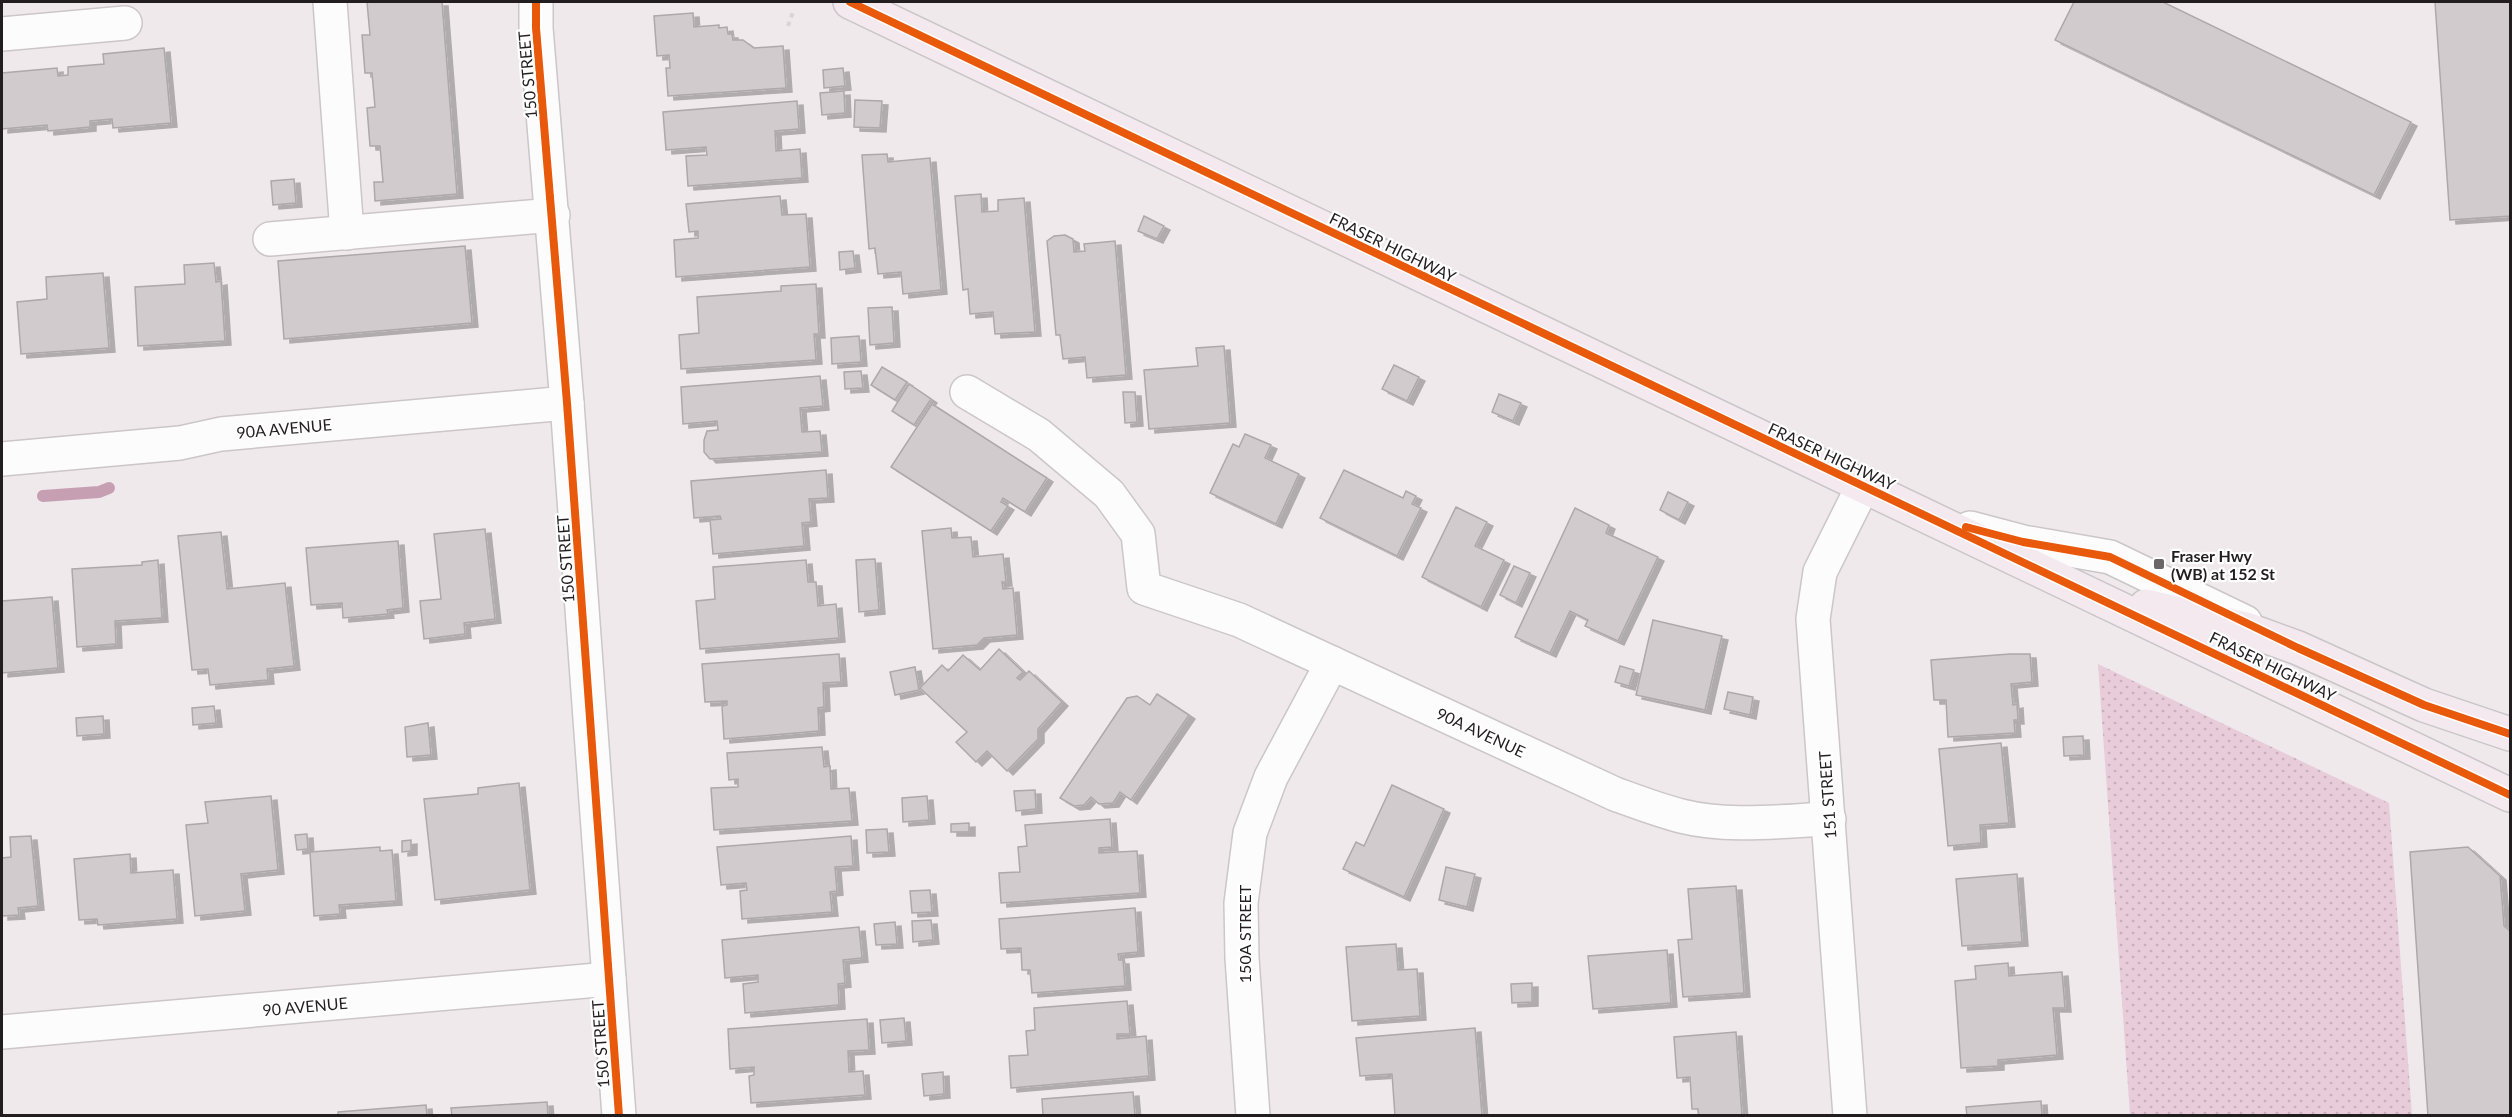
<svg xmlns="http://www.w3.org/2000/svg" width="2512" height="1117" font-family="Lato,sans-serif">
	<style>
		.grass { fill: url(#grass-dots) }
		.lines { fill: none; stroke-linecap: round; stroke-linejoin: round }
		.stream { stroke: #c79fb3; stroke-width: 12 }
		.building { fill: #d1cbce; stroke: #ada8aa; stroke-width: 1.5; filter: url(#shadow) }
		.minor-casing { stroke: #cbc6c8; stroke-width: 36 }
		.major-casing { stroke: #c9c6c7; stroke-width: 36 }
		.path { stroke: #d7d5d6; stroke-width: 4; stroke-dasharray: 4.5 4.5; stroke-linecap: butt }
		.minor { stroke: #fdfcfc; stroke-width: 33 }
		.major { stroke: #f3e9ee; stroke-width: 33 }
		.cycleway-casing { stroke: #fff; stroke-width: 11 }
		.cycleway { stroke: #e8590c; stroke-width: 8 }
		.poi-dot { fill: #6a6567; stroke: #fff; stroke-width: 2 }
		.labels { text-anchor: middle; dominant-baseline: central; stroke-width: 4.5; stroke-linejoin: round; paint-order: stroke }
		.street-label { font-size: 16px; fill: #221e20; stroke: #fff }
		.poi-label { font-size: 16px; font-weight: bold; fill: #221e20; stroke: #fff; text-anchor: start }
	</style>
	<defs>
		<pattern id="grass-dots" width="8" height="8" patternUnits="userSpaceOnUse" patternTransform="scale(1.5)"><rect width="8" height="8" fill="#e8ccda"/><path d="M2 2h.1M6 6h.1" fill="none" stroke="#c7afbb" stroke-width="1.8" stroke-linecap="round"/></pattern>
		<filter id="shadow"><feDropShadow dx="6" dy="4" stdDeviation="0" flood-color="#0004"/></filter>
	</defs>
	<rect width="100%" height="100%" fill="#f0e9ec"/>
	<!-- grass -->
	<path class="grass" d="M2098,664l291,139 23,312h-282z"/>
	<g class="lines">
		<!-- stream -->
		<path class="stream" d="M43,496l56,-4 10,-4"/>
	</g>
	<!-- building -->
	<g class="building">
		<path d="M367,2h75l15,192 -82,7 -1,-19h9l-3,-36h-10l-3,-38 8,-1 -3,-34h-7l-3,-38h8z"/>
		<path d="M2074,2h89l248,120 -37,73 -319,-155z"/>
		<path d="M2435,2h75v214l-60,4z"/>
		<path d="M693,13l1,14 25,-2v3l8,-1 1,7h4l1,6h10l11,8 29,-2 3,42 -118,8 -2,-28h4l-1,-13 -12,1 -3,-40z"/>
		<path d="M164,48l7,75 -58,5 -1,-9 -22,2v6l-42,4 -1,-6 -45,4v-56l55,-5 1,8 10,-1v-8l36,-3 -1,-10z"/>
		<path d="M843,68l2,18 -21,2 -1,-18z"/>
		<path d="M844,91l1,22 -23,2 -2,-22z"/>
		<path d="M855,100l27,1 -2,27 -26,-1z"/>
		<path d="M797,101l2,28 -24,2 1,20 24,-2 2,29 -114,8 -2,-30 21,-1 -1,-8 -40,3 -3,-38z"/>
		<path d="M887,154l1,8 42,-4 11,132 -38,4 -2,-22 -23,2 -3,-26 -6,1 -7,-94z"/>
		<path d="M294,179l2,24 -23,2 -2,-24z"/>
		<path d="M981,194l1,18 16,-1v-11l26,-2 11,134 -40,2 -2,-22 -23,2 -2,-25 -5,1 -8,-94z"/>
		<path d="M780,196l2,19 24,-1 4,53 -134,10 -2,-37 24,-2v-7l-9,1 -3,-28z"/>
		<path d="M1144,216l20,10 -7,13 -19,-8z"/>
		<path d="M1065,235l8,4 1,13 11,-1 -1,-7 31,-3 11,134 -39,3 -2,-21 -22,2 -3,-24h-4l-9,-94 7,-5z"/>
		<path d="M465,246l7,77 -188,16 -6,-78z"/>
		<path d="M853,251l2,17 -15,2 -1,-18z"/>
		<path d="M214,263l2,19 5,-1 4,60 -87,5 -3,-59 50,-3 -1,-19z"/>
		<path d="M103,273l6,75 -88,6 -4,-52 30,-3 -1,-22z"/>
		<path d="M816,284l3,50h-5l2,26 -135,9 -2,-34 20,-2 -2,-36 84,-6v-5z"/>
		<path d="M892,307l2,36 -24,2 -2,-37z"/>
		<path d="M859,336l2,26 -29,2 -1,-26z"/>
		<path d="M1224,346l6,77 -81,6 -5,-59 54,-4 -2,-18z"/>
		<path d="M1394,365l25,12 -12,24 -25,-12z"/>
		<path d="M882,367l25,15 -12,18 -24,-15z"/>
		<path d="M861,371l2,17 -18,1 -1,-17z"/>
		<path d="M820,376l3,30 -23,2 2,24 18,-1 2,21 -112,7 -6,-7v-12l3,-9 11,-1 -1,-9 -34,3 -2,-37z"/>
		<path d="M909,384l22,15 -17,26 -22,-14z"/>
		<path d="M1123,392h12l2,30 -12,1z"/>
		<path d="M1499,394l22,9 -8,18 -21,-9z"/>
		<path d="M932,404l115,74 -22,34 -22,-14 -2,4 7,4 -17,25 -100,-64z"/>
		<path d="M1245,434l26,11 -6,13 34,16 -23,50 -66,-31 23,-49 6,3z"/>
		<path d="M826,470l2,28 -19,1 2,23 -9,1 2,23 -91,8 -3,-34 11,-1 -1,-3 -26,2 -3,-37z"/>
		<path d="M1344,470l59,28 3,-7 10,5 -4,8 9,4 -24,48 -77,-38z"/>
		<path d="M1668,492l20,10 -9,18 -19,-10z"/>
		<path d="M1456,507l31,15 -12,24 29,14 -23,47 -59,-30z"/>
		<path d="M1575,508l34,17 -3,8 52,24 -40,84 -33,-15 3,-6 -18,-9 -20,42 -35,-16z"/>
		<path d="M951,528l1,10 19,-1 2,20 30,-3 3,28h-4l1,7 10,-1 4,47 -33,3 -7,7 -44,4 -11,-118z"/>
		<path d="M485,529l10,90 -31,4 1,11 -41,5 -4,-38 21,-2 -7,-65z"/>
		<path d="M221,532l6,57 58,-6 9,83 -27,3 1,11 -58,5 -2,-16 -16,1 -14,-134z"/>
		<path d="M398,541l5,67 -16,2 1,4 -45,4 -1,-15 -31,2 -5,-57z"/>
		<path d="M875,559l4,51 -20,2 -3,-52z"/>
		<path d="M158,560l4,58 -47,3 1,23 -39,3 -5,-78 70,-4v-3z"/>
		<path d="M806,560l2,22h8l2,24 18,-2 3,34 -139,11 -4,-48 19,-2 -2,-32z"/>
		<path d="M1514,566l16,7 -14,30 -16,-8z"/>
		<path d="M52,597l6,71 -56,5v-72z"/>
		<path d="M1653,620l69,16 -17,74 -69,-15z"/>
		<path d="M999,649l24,23 -6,6 3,2 9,-9 33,31 -24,27v10l-31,32 -20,-20 -11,11 -20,-20 11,-10 -47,-44 22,-23 6,6 15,-16 17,15z"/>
		<path d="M839,654l2,28 -18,1 1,24 -6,1 1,23 -95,8 -2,-33 5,-1v-4l-22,1 -3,-38z"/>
		<path d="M2010,654h20l2,28 -21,2 2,21 4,-1 1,16h-4l1,13 -67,4 -2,-37h-12l-3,-40z"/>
		<path d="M1620,666l14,4 -5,16 -14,-4z"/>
		<path d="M915,667l4,23 -24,5 -5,-23z"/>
		<path d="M1728,692l25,5 -3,18 -26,-6z"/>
		<path d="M1157,694l32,21 -58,85 -11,-8 -7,11 -14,1 -8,-7 -7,8 -10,1 -14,-8 67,-100 10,-2 13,9z"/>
		<path d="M214,706l2,17 -23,2 -1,-17z"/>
		<path d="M103,716l1,18 -27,2 -1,-18z"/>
		<path d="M428,723l3,32 -24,2 -2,-30z"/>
		<path d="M2083,736l1,19 -20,1 -1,-19z"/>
		<path d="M2001,743l8,80 -29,2 1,18 -33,3 -9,-97z"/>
		<path d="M822,747l2,20 6,-1 1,23 18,-1 3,33 -138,9 -3,-42 27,-1v-8l-9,1 -2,-27z"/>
		<path d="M519,783l11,107 -95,10 -11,-101 54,-5v-6z"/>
		<path d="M1392,785l52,24 -40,88 -61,-28 13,-27 8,4z"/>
		<path d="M1035,790l1,19 -20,2 -2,-20z"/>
		<path d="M271,796l7,74 -37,4 4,37 -50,5 -9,-91 22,-2 -3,-21z"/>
		<path d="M927,796l2,24 -26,2 -1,-24z"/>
		<path d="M1110,819l2,28 -13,1v5l38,-2 3,42 -139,10 -2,-30 21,-1 -2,-25 9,-1 -2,-21z"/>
		<path d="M969,823v9h-18v-8z"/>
		<path d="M887,829l2,23 -22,1 -1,-23z"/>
		<path d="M307,834l1,15 -11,1 -2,-15z"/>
		<path d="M31,836l7,70 -20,2 1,7 -17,1v-58l9,-1 -1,-20z"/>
		<path d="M851,836l2,30 -18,1 2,24 -7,1 2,20 -90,7 -2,-28 7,-1 -1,-7 -25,2 -4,-38z"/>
		<path d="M411,840v11l-9,1v-11z"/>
		<path d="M380,847v4l12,-1 4,51 -57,4 1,9 -26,2 -4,-64z"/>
		<path d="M2468,847l32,29 4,50 6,5v185h-82l-18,-264z"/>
		<path d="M130,854l1,19 42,-3 4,49 -79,6 -1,-6 -18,1 -5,-61z"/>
		<path d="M1446,867l29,7 -8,33 -28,-7z"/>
		<path d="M2017,874l5,68 -60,4 -6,-67z"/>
		<path d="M1736,886l8,107 -61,4 -5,-57 14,-1 -4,-50z"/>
		<path d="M930,890l2,22 -20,1 -2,-22z"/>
		<path d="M1135,908l3,44 -20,2 1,6h4l2,26 -93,7 -2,-23h-8l-1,-22 -20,1 -2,-30z"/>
		<path d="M931,920l2,20 -20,2 -1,-21z"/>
		<path d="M895,922l2,22 -21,1 -2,-21z"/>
		<path d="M859,927l3,31 -19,2 2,23 -7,1 1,21 -94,8 -2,-29 15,-2v-7l-33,3 -3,-38z"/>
		<path d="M1396,944l2,26 19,-1 3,47 -68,5 -6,-74z"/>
		<path d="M1667,950l4,53 -78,6 -5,-53z"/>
		<path d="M2008,963l1,13 53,-4 3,36h-12l4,47 -59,5v6l-37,2 -6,-87 21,-2 -1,-13z"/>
		<path d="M1532,983v19l-20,1 -1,-19z"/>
		<path d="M1127,1001l3,33h-13v5l29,-3 3,40 -138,12 -2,-32 19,-1 -2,-24 9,-1 -1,-22z"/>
		<path d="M904,1018l2,23 -24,2 -2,-23z"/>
		<path d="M867,1019l2,31 -21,1 1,21 14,-1 2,24 -114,8 -2,-27 5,-1v-8l-24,2 -2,-40z"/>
		<path d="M1475,1028l7,88h-87l-3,-42 -32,2 -4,-38z"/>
		<path d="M1736,1032l6,84h-43l-1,-7h-6l-2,-32 -13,1 -3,-41z"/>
		<path d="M943,1072l1,22 -20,2 -2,-22z"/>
		<path d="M1133,1092l2,24h-92l-1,-17z"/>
		<path d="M2041,1101l1,15h-75l-1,-9z"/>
		<path d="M547,1102l1,14h-96l-1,-8z"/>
		<path d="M426,1105l1,11h-89v-4z"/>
	</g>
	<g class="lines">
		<defs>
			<g id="minor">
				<path d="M330,2l17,231"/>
				<path d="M536,2v26l31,375 52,713"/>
				<path d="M2,34l123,-11"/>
				<path d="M270,239l283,-24"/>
				<path d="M967,392l72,43 70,59 29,40 6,54 95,32 376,174c22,8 43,16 66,22 48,12 100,5 148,3"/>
				<path d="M2,459l178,-16 41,-9 346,-31"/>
				<path d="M1970,528l53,14 87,15 135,65"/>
				<path d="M2,1032l607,-53"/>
				<path d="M1253,1116l-11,-158 -1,-55 9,-70 21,-56 61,-114"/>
				<path d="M1850,1116l-37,-497 7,-47 43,-86"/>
			</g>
			<g id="major">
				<path d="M850,2l1660,793"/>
				<path d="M2146,606l100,23 52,19 126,57 86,29"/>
			</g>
		</defs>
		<!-- minor casing -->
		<use href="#minor" class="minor-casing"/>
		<!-- major casing -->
		<use href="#major" class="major-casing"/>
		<!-- path -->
		<path class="path" d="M788,26l5,-14"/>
		<!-- minor -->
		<use href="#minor" class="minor"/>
		<!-- major -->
		<use href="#major" class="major"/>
		<defs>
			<g id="cycleway">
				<path d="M536,2v26l31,375 52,713"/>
				<path d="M850,2l1660,793"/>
				<path d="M1966,527l57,15 87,15 188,91 126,57 86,29"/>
			</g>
		</defs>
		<!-- cycleway casing -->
		<use href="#cycleway" class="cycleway-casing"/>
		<!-- cycleway -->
		<use href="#cycleway" class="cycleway"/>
	</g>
	<!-- markers -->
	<rect class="poi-dot" x="2153" y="558" width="12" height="12" rx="3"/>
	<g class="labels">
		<!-- street labels -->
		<g class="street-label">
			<text transform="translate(527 75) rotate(-95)">150 STREET</text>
			<text transform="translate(1393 247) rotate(26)">FRASER HIGHWAY</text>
			<text transform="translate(284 428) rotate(-5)">90A AVENUE</text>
			<text transform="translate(1832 456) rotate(25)">FRASER HIGHWAY</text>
			<text transform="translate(565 559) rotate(-94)">150 STREET</text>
			<text transform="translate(2273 666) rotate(26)">FRASER HIGHWAY</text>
			<text transform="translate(1481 732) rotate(25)">90A AVENUE</text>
			<text transform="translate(1827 795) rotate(-94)">151 STREET</text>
			<text transform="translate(1244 934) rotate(-90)">150A STREET</text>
			<text transform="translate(305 1006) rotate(-5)">90 AVENUE</text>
			<text transform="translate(600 1044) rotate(-94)">150 STREET</text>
		</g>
		<!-- poi labels -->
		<g class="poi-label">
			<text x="2171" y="555">Fraser Hwy<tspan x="2171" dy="18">(WB) at 152 St</tspan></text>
		</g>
	</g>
	<!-- border -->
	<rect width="2512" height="1117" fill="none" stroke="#221e20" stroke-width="6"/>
</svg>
